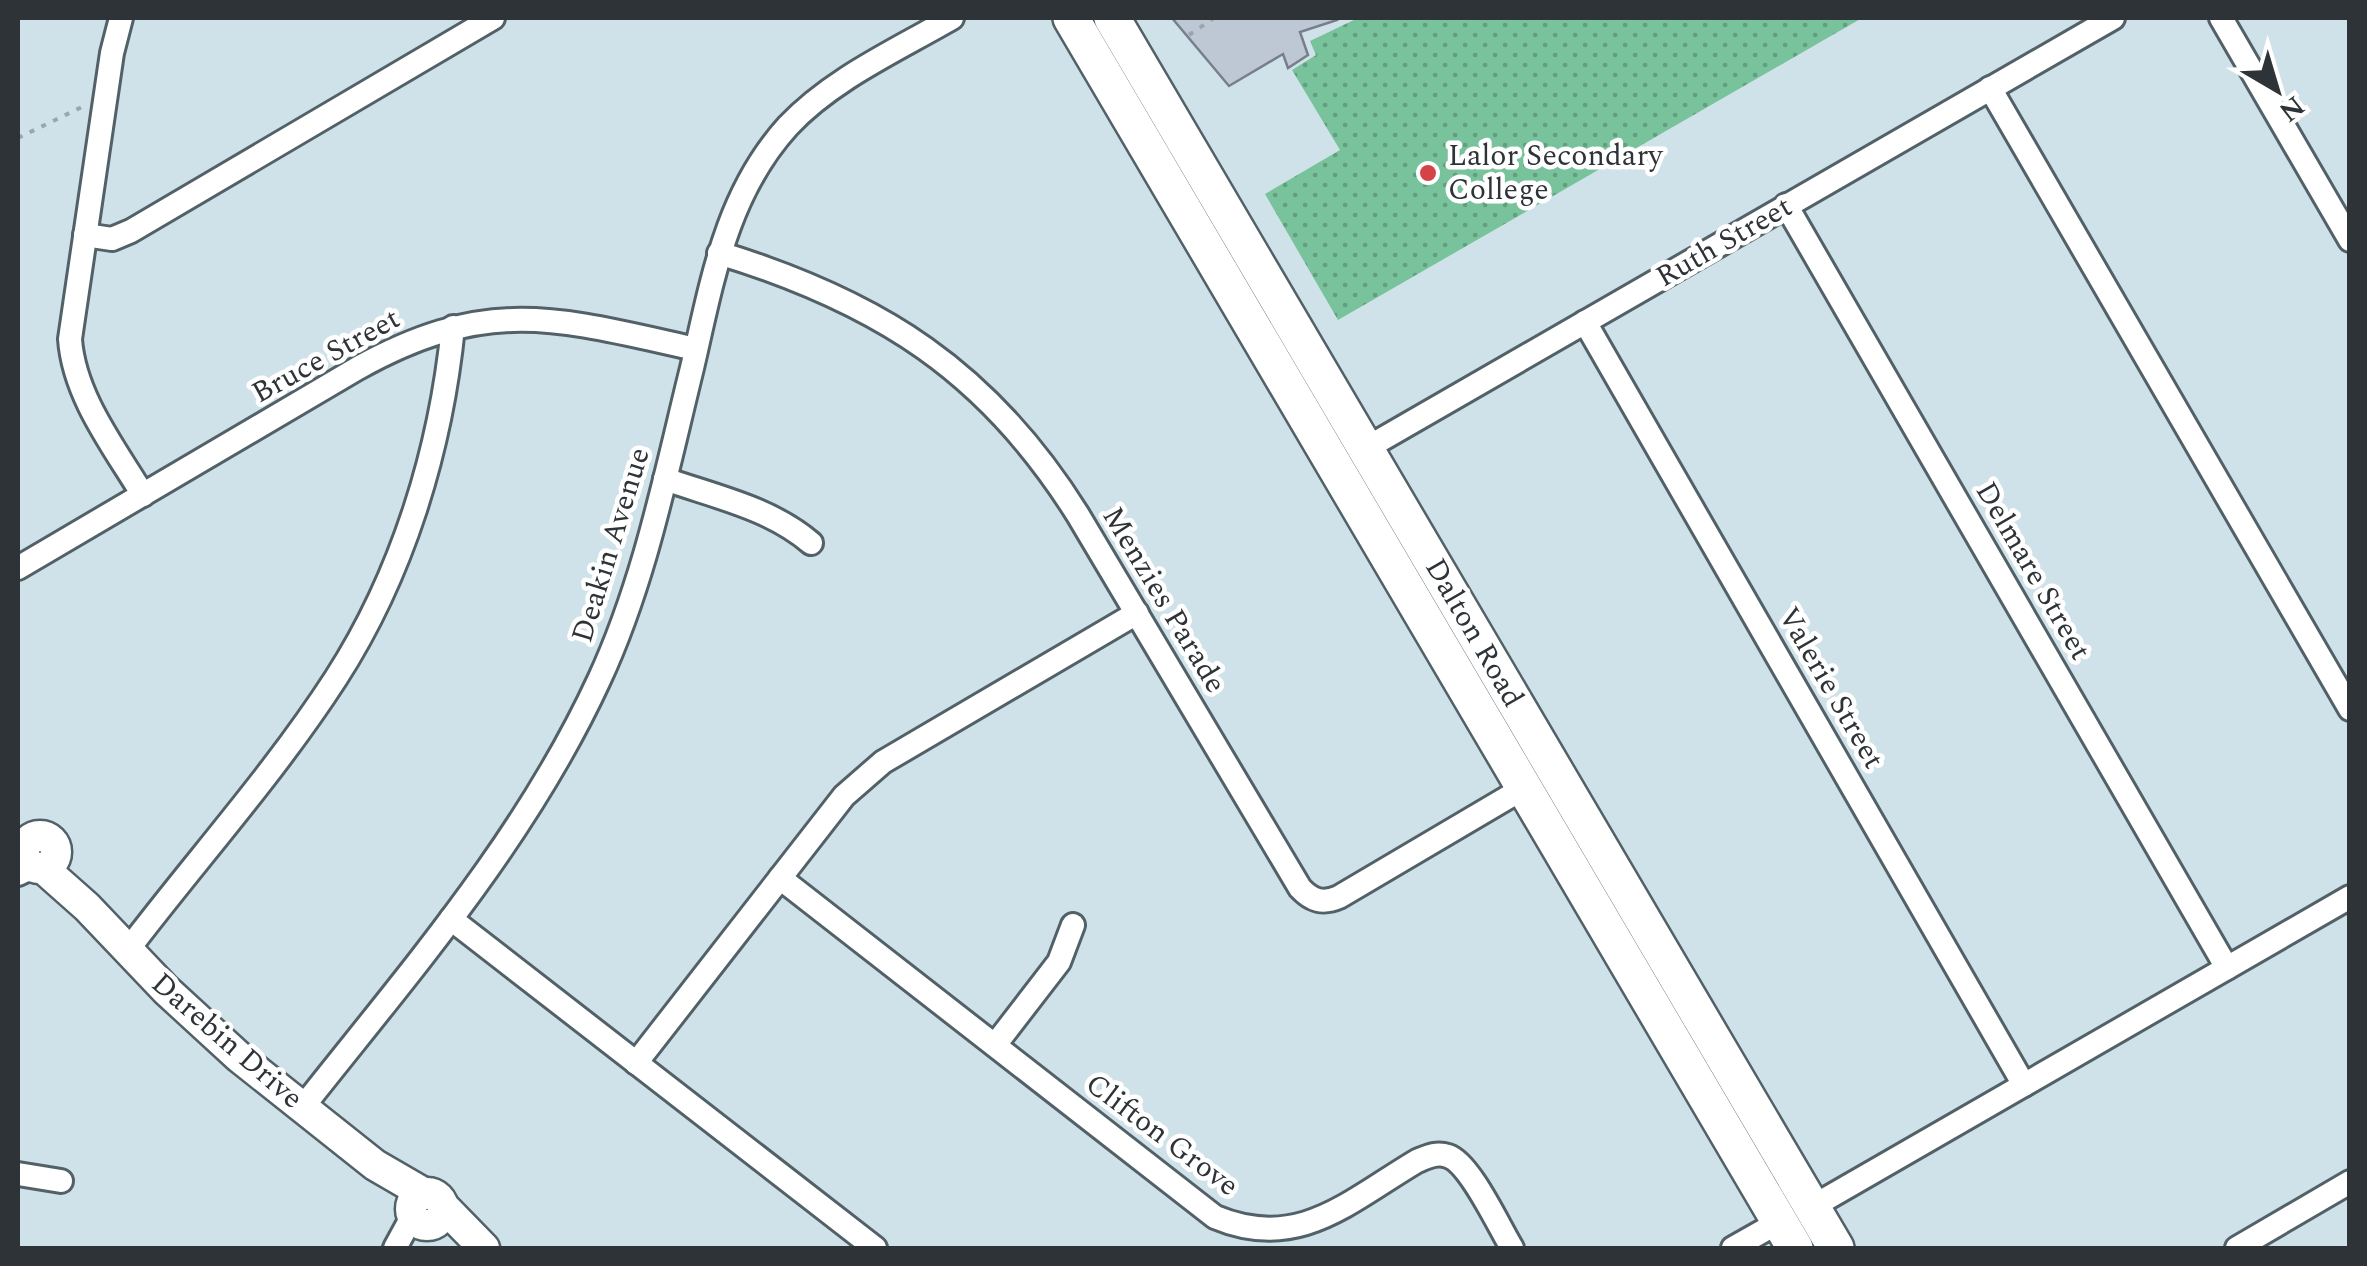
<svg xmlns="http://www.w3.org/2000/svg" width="2367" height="1266" font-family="Spectral,serif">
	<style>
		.grass { fill: url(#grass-dots) }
		.building { fill: #bec7d4; stroke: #767f8b; stroke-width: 2.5 }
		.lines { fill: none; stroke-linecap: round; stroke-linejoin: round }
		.street-casing { stroke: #526167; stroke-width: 28 }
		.secondary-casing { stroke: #526167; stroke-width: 35 }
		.primary-casing { stroke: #526167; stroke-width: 40 }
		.path { stroke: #99a7ad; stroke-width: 4; stroke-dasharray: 5 8; stroke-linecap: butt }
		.street { stroke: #fff; stroke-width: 22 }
		.secondary { stroke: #fff; stroke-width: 30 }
		.primary { stroke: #fff; stroke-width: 35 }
		.poi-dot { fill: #d44447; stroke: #fff; stroke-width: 4 }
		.labels { text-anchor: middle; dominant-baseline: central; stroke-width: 9; stroke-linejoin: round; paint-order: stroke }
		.poi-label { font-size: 30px; fill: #2d3336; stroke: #fff; text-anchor: start }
		.street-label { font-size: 30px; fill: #2d3336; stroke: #fff }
	</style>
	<defs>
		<pattern id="grass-dots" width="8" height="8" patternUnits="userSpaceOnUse" patternTransform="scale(2.5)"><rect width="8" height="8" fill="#78c39b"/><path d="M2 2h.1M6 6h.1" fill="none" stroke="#639f7f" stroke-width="1.8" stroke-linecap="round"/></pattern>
	</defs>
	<rect width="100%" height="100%" fill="#d0e2e9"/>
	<!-- grass -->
	<path class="grass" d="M1358,18h504l-524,302 -73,-126 75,-44 -48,-80 24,-15 -6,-14z"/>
	<!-- building -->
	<path class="building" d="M1172,18h164l1,2 -37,12 8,23 -20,13 -5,-14 -54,32z"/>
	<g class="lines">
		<defs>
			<g id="street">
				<path d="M121,18l-9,35 -42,286c4,57 44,108 73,156"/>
				<path d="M2221,18l129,222"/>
				<path d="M1990,88l360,621"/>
				<path d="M1786,205l441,763"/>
				<path d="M85,235l27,4 19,-8 362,-213"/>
				<path d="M719,253c160,49 269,118 359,262l222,373c12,13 23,16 39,9l183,-108"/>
				<path d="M1585,322l439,763"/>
				<path d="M1365,449l748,-431"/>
				<path d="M665,479c51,18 105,29 146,64"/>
				<path d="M18,568l340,-200c132,-73 201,-49 338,-19"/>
				<path d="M18,874l15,-7"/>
				<path d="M780,878l435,339c83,35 133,-15 202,-56 10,-4 19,-9 31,-5 22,7 51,71 64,92"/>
				<path d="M451,919l424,329"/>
				<path d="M127,951c69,-91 147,-177 209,-273 67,-104 105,-229 117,-351"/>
				<path d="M995,1045l64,-83 14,-37"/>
				<path d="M636,1063l208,-267 39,-34 254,-149"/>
				<path d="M302,1108c109,-138 223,-268 297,-428 46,-99 67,-207 93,-312 20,-86 34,-174 96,-242 44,-47 109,-76 164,-108"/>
				<path d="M18,1174l43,7"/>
				<path d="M1812,1207l538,-310"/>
				<path d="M395,1248l18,-33"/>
				<path d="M1733,1248l46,-26"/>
				<path d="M2237,1248l113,-66"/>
			</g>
			<g id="secondary">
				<circle cx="40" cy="852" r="16"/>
				<path d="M43,868l44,39 79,83 73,67 136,108 50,29"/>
				<circle cx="427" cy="1209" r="16"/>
				<path d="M443,1206l41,42"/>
			</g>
			<g id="primary">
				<path d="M1071,18l724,1230"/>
				<path d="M1112,18l724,1230"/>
			</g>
		</defs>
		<!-- street casing -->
		<use href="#street" class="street-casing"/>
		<!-- secondary casing -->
		<use href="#secondary" class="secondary-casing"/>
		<!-- primary casing -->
		<use href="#primary" class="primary-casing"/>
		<!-- path -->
		<g class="path">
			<path d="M1189,35l25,-17"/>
			<path d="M18,138l68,-33"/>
		</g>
		<!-- street -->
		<use href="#street" class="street"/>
		<!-- secondary -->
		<use href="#secondary" class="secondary"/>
		<!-- primary -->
		<use href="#primary" class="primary"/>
	</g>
	<!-- markers -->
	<circle class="poi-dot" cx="1428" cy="173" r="10"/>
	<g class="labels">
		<!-- poi labels -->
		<g class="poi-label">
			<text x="1448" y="156">Lalor Secondary<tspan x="1448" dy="34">College</tspan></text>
		</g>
		<!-- street labels -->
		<g class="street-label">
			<text transform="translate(1724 242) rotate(-30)">Ruth Street</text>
			<text transform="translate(326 356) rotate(-29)">Bruce Street</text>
			<text transform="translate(611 545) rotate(-73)">Deakin Avenue</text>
			<text transform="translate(2033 571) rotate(60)">Delmare Street</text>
			<text transform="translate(1164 600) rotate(59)">Menzies Parade</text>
			<text transform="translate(1474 633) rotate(60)">Dalton Road</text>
			<text transform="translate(1831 688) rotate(60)">Valerie Street</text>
			<text transform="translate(227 1041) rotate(41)">Darebin Drive</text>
			<text transform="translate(1162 1135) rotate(37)">Clifton Grove</text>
		</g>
	</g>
	<!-- border -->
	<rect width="2367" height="1266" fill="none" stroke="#2d3336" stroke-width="40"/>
	<!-- north arrow -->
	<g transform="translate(2277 90) rotate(142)" stroke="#ffffff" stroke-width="8" paint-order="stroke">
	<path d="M0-8L18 38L0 25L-18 38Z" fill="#2d3336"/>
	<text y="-15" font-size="28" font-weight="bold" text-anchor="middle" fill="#2d3336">N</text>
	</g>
</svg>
